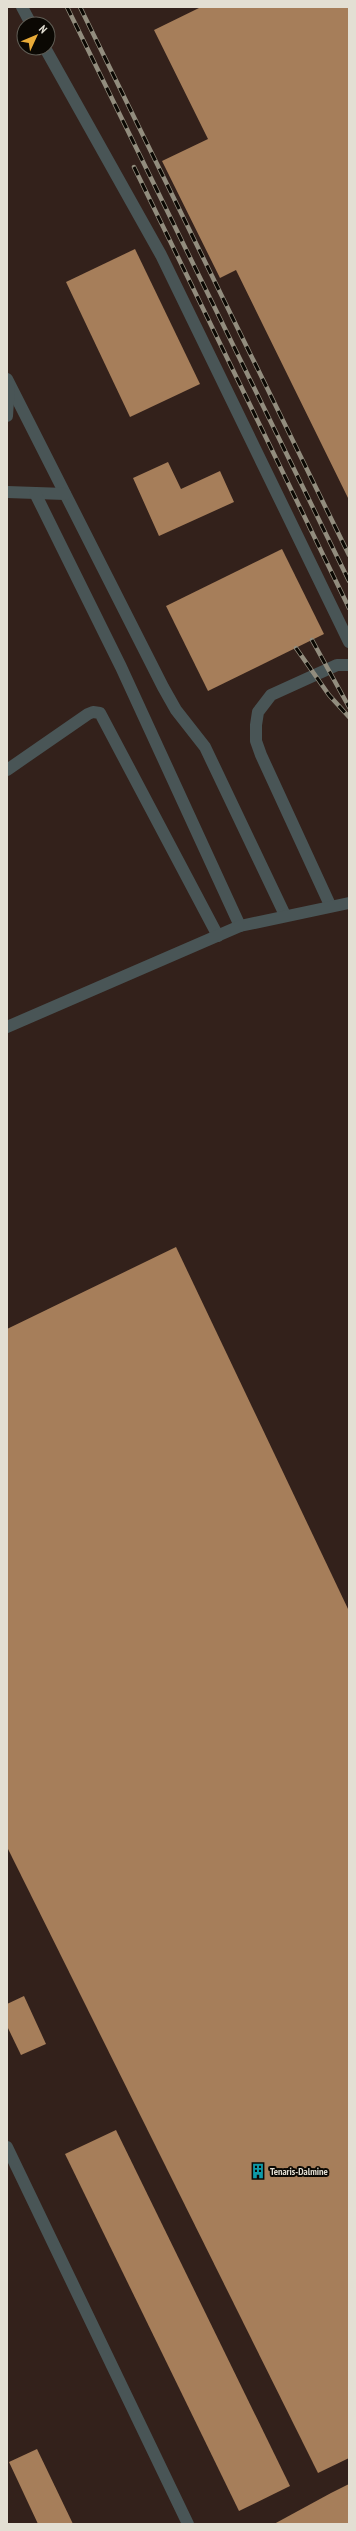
<svg xmlns="http://www.w3.org/2000/svg" width="356" height="2531" font-family="'PT Sans Narrow',sans-serif">
	<style>
		.industrial { fill: #33211b; fill-rule: evenodd }
		.building { fill: #a67e5a }
		.lines { fill: none; stroke-linecap: round; stroke-linejoin: round }
		.minor { stroke: #495556; stroke-width: 12 }
		.rail-casing { stroke: #928d7e; stroke-width: 4.5 }
		.rail { stroke: #0b0803; stroke-width: 3; stroke-dasharray: 9; stroke-linecap: butt }
		.labels { text-anchor: middle; dominant-baseline: central; stroke-width: 4; stroke-linejoin: round; paint-order: stroke }
		.poi-label { font-size: 10px; font-weight: bold; fill: #e3dfd3; stroke: #0b0803; text-anchor: start }
	</style>
	<rect width="100%" height="100%" fill="#251e0b"/>
	<!-- industrial -->
	<path class="industrial" d="M7,7h342v2517h-342zM24,24h24v24h-24z"/>
	<!-- building -->
	<g class="building">
		<path d="M201,7h148v493l-113,-230 -16,8 -58,-117 46,-22 -54,-109z"/>
		<path d="M135,249l65,135 -70,33 -64,-135z"/>
		<path d="M168,462l13,27 39,-18 14,31 -75,34 -26,-58z"/>
		<path d="M282,549l42,85 -116,57 -42,-85z"/>
		<path d="M176,1247l173,364v847l-31,15 -311,-626v-518z"/>
		<path d="M24,1996l22,48 -25,11 -14,-29v-22z"/>
		<path d="M116,2130l174,356 -51,25 -174,-357z"/>
		<path d="M37,2449l36,75h-35l-29,-62z"/>
		<path d="M349,2484v40h-75l57,-31z"/>
	</g>
	<g class="lines">
		<!-- minor -->
		<g class="minor">
			<path d="M22,7l9,17"/>
			<path d="M45,48l116,207 188,387"/>
			<path d="M7,379l156,308 13,23 29,37 80,168"/>
			<path d="M7,416l2,-31"/>
			<path d="M7,492l58,2"/>
			<path d="M35,493l86,174 119,259"/>
			<path d="M7,770l81,-56 5,-2 7,1 118,223"/>
			<path d="M330,905l-69,-150 -5,-14v-16l2,-13 13,-17 66,-30h12"/>
			<path d="M7,1027l233,-101 109,-23"/>
			<path d="M7,2147l181,377"/>
		</g>
		<defs>
			<g id="rail">
				<path d="M67,7l282,574"/>
				<path d="M80,7l269,548"/>
				<path d="M134,167l215,441"/>
				<path d="M312,640l37,67"/>
				<path d="M296,648l33,47 20,22"/>
			</g>
		</defs>
		<!-- rail casing -->
		<use href="#rail" class="rail-casing"/>
		<!-- rail -->
		<use href="#rail" class="rail"/>
	</g>
	<!-- icons -->
	<defs>
		<symbol id="building-bare" viewBox="-9 -9 18 18"><path d="M-4-6H4V6H1V3H-1V6H-4ZM-2.5-4.3h1.7v1.8h-1.7ZM.8-4.3h1.7v1.8H.8ZM-2.5-1h1.7V.8h-1.7ZM.8-1h1.7V.8H.8Z" fill="#0f9aa8" stroke="#0b0803" stroke-width="2.5" paint-order="stroke"/></symbol>
	</defs>
	<g fill-rule="evenodd">
		<use href="#building-bare" x="247" y="2160" width="22" height="22"/>
	</g>
	<g class="labels">
		<!-- poi labels -->
		<g class="poi-label">
			<text x="270" y="2171">Tenaris-Dalmine</text>
		</g>
	</g>
	<!-- border -->
	<rect width="356" height="2531" fill="none" stroke="#e3dfd3" stroke-width="16"/>
	<!-- north arrow -->
	<g transform="translate(36 36) rotate(46)"><circle r="19" fill="#0b0803" stroke="#615e56"/>
	<path d="M0-3L7 15L0 10L-7 15Z" fill="#e9ab38"/>
	<text y="-6" font-size="11" font-weight="bold" text-anchor="middle" fill="#e3dfd3">N</text>
	</g>
</svg>
